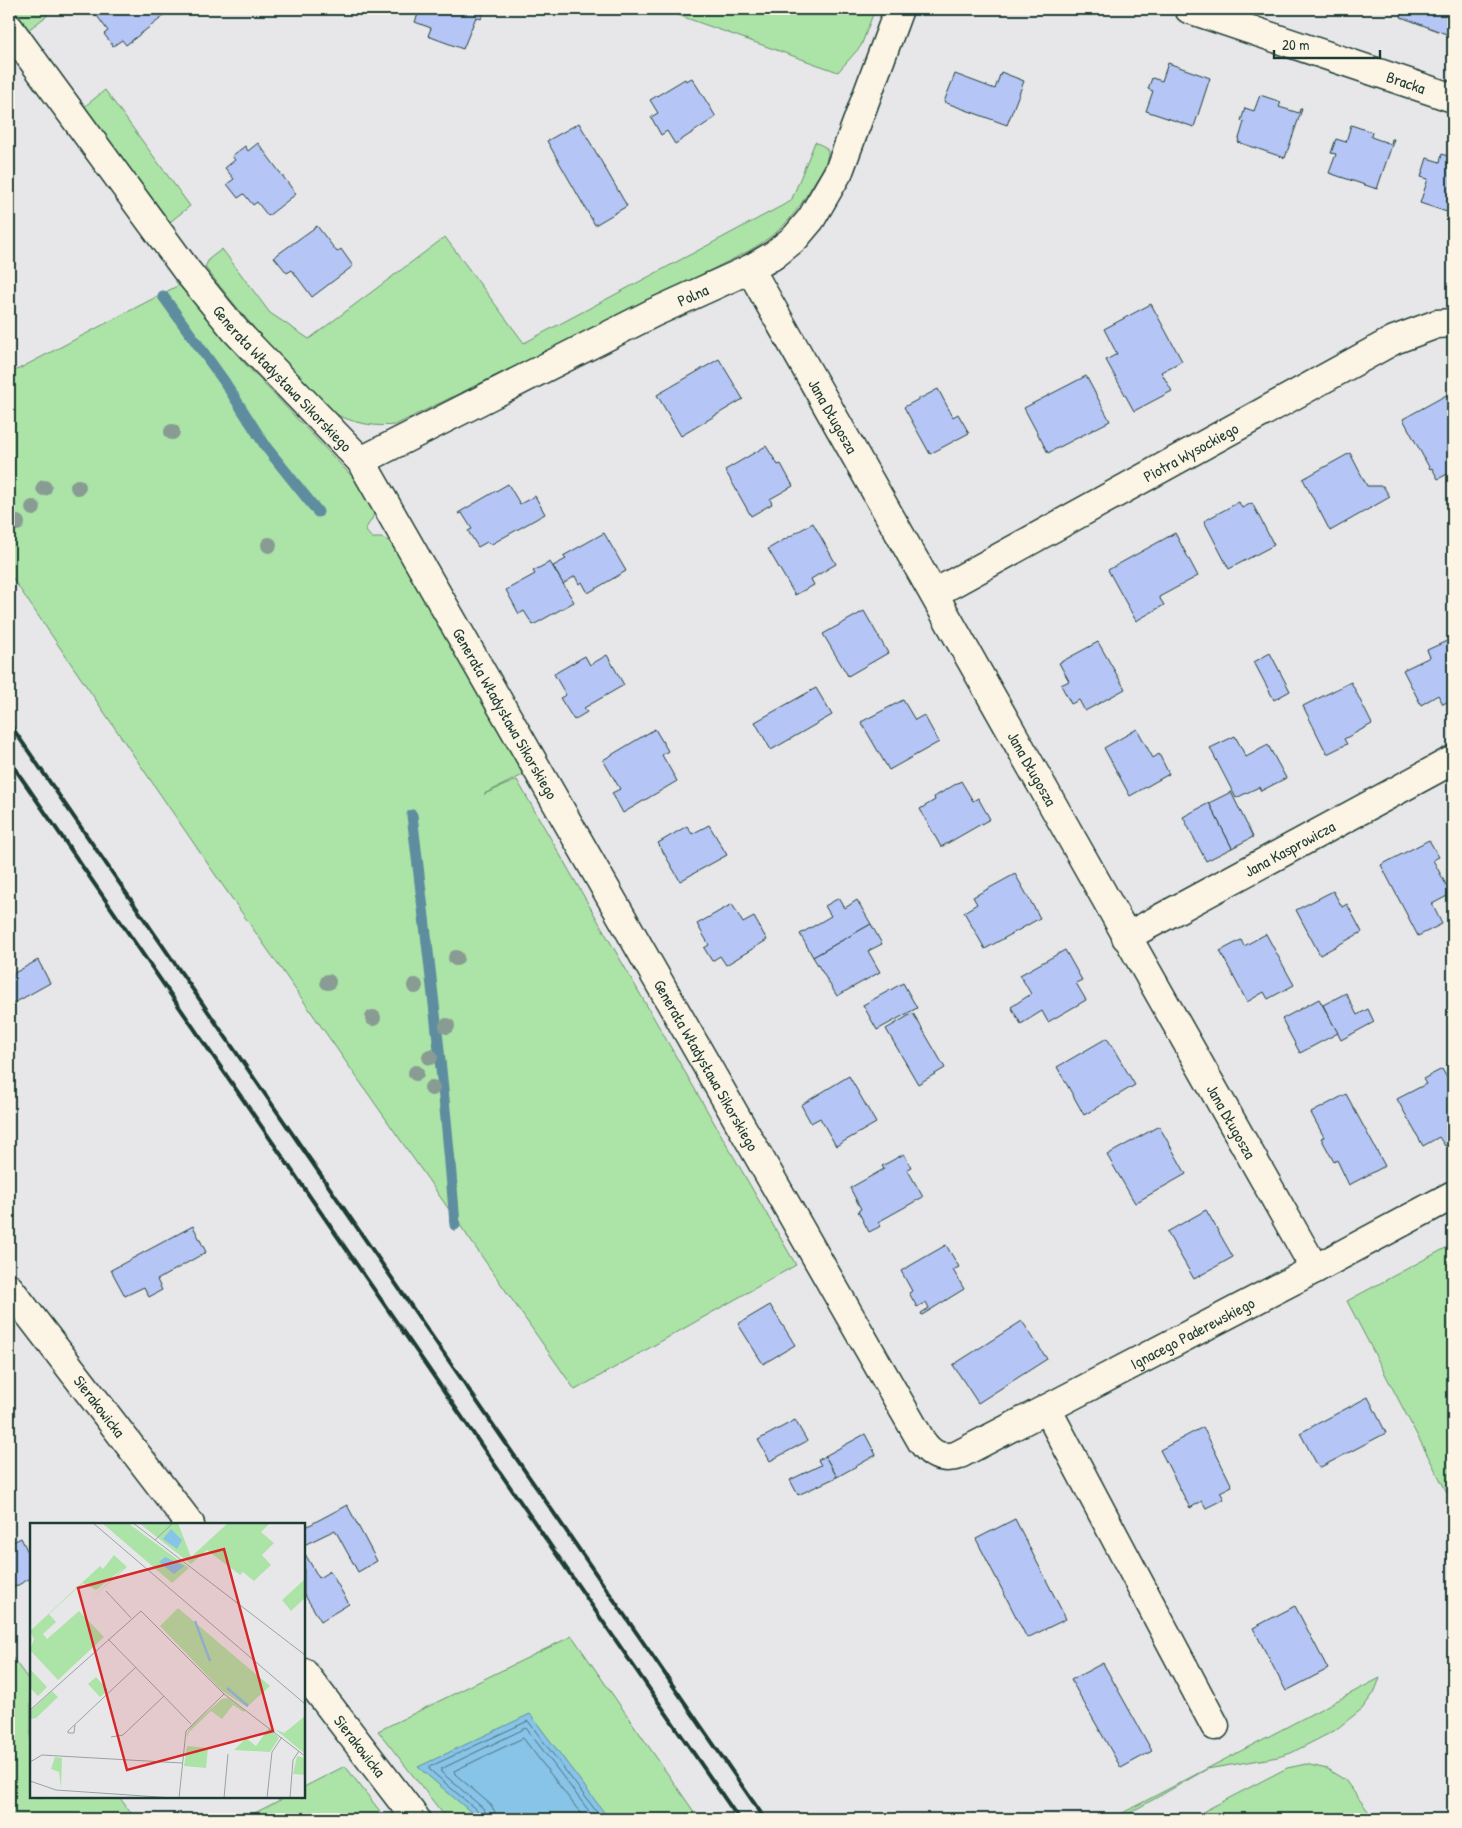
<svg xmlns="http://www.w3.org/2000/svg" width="1462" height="1828" font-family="'Patrick Hand',sans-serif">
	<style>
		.green { fill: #ace3a6; stroke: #66906d }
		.water { fill: #88c3e8; stroke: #5e8da0 }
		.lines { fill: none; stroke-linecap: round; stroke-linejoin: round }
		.shore { stroke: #49737c; stroke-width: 1 }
		.stream { stroke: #5e8da0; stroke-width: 11 }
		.building { fill: #b5c6f6; stroke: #1f3d34 }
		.minor-casing { stroke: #1f3d34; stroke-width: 31 }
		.minor { stroke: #fcf5e5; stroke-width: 28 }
		.rail { stroke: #1f3d34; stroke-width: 4 }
		.tree { fill: #889c93 }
		.labels { text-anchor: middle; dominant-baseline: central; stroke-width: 4; stroke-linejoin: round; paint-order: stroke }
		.street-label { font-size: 16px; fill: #1f3d34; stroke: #fcf5e5 }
		.inset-river { fill: none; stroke: #88c3e8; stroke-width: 2.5 }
		.inset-road { fill: none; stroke: #97a3a1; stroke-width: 1 }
		.view { fill: #d62828; fill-opacity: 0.15; stroke: #d62828; stroke-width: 2.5 }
		.inset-edge { fill: none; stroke: #1f3d34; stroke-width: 2.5 }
	</style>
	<rect width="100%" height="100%" fill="#e7e7ea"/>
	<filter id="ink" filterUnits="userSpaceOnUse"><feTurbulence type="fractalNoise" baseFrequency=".02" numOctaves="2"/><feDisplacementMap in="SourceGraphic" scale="10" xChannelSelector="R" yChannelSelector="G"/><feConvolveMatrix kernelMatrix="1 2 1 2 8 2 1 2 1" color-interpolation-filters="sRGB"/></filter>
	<g filter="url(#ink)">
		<!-- green -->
		<g class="green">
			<path d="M13,9h30l5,6 -20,15z"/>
			<path d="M661,9h214l-14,37 -23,26z"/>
			<path d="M105,90l85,116 -20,16 -86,-115z"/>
			<path d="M815,142l10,5 3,4c0,11 -8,22 -14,32 -11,19 -25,41 -44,54 -18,14 -40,23 -61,34l-314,154c-17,2 -37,-1 -53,-8 -13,-5 -24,-20 -34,-30 -37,-38 -71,-78 -103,-120l4,-8 13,-10 48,64 39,26 136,-102 79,106 267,-142z"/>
			<path d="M179,285l66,79 117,123 12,23 -1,7 -8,13 7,8h10l11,5 134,230 -43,21 33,-14 279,485 -221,125 -363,-520 -203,-297v-199z"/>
			<path d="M1453,1244v260l-106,-203z"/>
			<path d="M572,1636l127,183h-252l-69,-88z"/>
			<path d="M9,1653l22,30v114h88l17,22h-127z"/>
			<path d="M1380,1678l-6,15 -12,16 -28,22 -43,22 -13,4 -71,12 -88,50h-8l248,-130z"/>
			<path d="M1306,1764l21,5 18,11 29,39h-185l98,-51z"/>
			<path d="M345,1766l41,53h-143l43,-22h18v-10z"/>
		</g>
		<!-- water -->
		<path class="water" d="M530,1714l79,105h-130l-61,-52z"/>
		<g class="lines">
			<!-- shore -->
			<g class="shore">
				<path d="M482,1819l-2,-6 -50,-43 -1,-3 99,-46 74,98"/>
				<path d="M488,1819l-4,-10 -43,-37v-3l85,-41 69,91"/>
				<path d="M496,1819l-1,-7 -4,-7 -36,-31 -1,-3 69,-33 62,81"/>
			</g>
			<!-- stream -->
			<g class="stream">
				<path d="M163,296l61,85 42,66 52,65"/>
				<path d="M412,815c16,137 33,273 43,410"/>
			</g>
		</g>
		<!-- building -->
		<g class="building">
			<path d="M100,9h59l5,7 -38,29 -4,-5 -9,6 -9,-12 4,-3 -13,-18z"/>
			<path d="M420,9h65l-4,10 -5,-2 -13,32 -35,-13 3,-8 -16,-6z"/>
			<path d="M1404,9h49v13l-4,13 -48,-18z"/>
			<path d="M1168,63l42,15 -16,49 -48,-16 7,-20 -5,-2 4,-11 10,3z"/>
			<path d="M1001,72l23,9 -17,44 -63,-23 11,-28 40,15z"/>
			<path d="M692,78l24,39 -41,27 -8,-13 -6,4 -10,-18 7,-4 -8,-13 35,-21 1,2z"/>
			<path d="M1260,95l21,7 -2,5 20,6 1,-4h2l-17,49 -47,-16 6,-20 -3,-1 4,-13 9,3z"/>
			<path d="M579,123l48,83 -32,19 -48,-84z"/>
			<path d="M1351,125l21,7 -1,5 20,7 1,-5h2l-17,50 -48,-16 7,-19 -5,-1 5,-14 10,3z"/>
			<path d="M258,143l38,51 -28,22 -11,-14 -4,3 -9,-11 -6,4 -11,-14 7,-5 -9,-11 10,-8 -3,-4 13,-10 3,5z"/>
			<path d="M1442,154l11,4v56l-33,-11 8,-24 -7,-2 6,-19 13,4z"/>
			<path d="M317,226l20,26 4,-3 12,17 -41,31 -20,-27 -5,3 -13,-16z"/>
			<path d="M1151,304l31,57 -21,11 11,19 -38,20 -28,-51 11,-6 -13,-25z"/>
			<path d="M719,359l24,40 -62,37 -24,-41z"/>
			<path d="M1086,376l24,45 -62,32 -24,-45z"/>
			<path d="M938,389l15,28 5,-3 11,19 -39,21 -26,-47z"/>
			<path d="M1450,393l3,6v72l-15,8 -6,-11 -2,1 -27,-50z"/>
			<path d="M766,446l12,19 3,-1 12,22 -23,13 2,5 -21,12 -26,-46z"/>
			<path d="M1350,453l17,33h16l7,11 -60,34 -27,-52z"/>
			<path d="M508,484l12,20 15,-8 10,18 -55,31 -3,-3 -9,5 -10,-16 4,-2 -10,-16 -3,1 -1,-1z"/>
			<path d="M1239,502l3,6 10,-5 22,42 -45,24 -25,-48z"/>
			<path d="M813,523l23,41 -25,15 3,6 -19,10 -27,-46z"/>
			<path d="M604,533l22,38 -38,22 -6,-11 -3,2 -4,-8 -12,8 -10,-18 13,-7 -3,-3z"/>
			<path d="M1175,533l23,43 -39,21 5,8 -28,16 -28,-51z"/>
			<path d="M550,562l24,40 -41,23 -9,-14 -5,3 -13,-24 29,-16 -2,-3z"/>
			<path d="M864,611l24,42 -40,23 -25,-42z"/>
			<path d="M1449,640l4,8v39l-2,2 2,10 -10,5 -5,-9 -17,10 -18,-35 27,-13 -3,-7z"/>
			<path d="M1098,642l27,47 -40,22 -6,-11 -8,4 -10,-19 8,-4 -10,-18z"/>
			<path d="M1270,653l20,38 -16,9 -20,-38z"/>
			<path d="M607,655l17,30 -40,23 3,4 -13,8 -14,-22 6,-3 -12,-21 31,-18 5,9z"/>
			<path d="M1351,682l21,42 -28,15 3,5 -20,10 -24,-48z"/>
			<path d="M816,688l16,27 -61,35 -16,-28z"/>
			<path d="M903,700l12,20 9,-5 15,27 -50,28 -28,-48z"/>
			<path d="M655,729l13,22 -6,4 15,26 -54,32 -11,-20 8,-4 -17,-29z"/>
			<path d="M1137,729l16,29 6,-4 10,20 -39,22 -26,-48z"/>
			<path d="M1235,736l11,21 22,-12 18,33 -25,13 -2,-4 -23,11 -26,-50z"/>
			<path d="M961,781l12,20 5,-3 12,21 -49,28 -21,-38 15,-9 -1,-3z"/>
			<path d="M1231,792l22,45 -21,11 -23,-45z"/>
			<path d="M1209,803l23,45 -26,13 -23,-44z"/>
			<path d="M709,825l18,30 -47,26 -22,-38 29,-17 5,8z"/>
			<path d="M1429,840l10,17 -6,3 18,34 -19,10 10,20 -24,12 -37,-71z"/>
			<path d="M1015,874l25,44 -55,31 -21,-37 13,-8 -4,-7z"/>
			<path d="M1333,891l9,16 5,-3 15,28 -42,23 -24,-45z"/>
			<path d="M839,898l6,10 12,-8 14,24 -58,33 -13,-23 31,-18 -6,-10z"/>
			<path d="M732,904l11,19 11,-6 13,23 -41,25 -6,-9 -8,5 -8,-13 5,-3 -12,-21z"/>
			<path d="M871,924l11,20 -14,7 12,21 -43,24 -24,-39z"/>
			<path d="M1266,934l28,51 -26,14 -4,-7 -17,10 -27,-51 21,-11 3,6z"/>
			<path d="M1065,950l17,30 -6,3 10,17 -38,22 -6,-11 -21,13 -10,-17 20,-13 -11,-19z"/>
			<path d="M38,960l12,23 -41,23v-30z"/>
			<path d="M903,983l14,25 -40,22 -14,-25z"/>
			<path d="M1346,993l11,22 11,-6 6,13 -33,18 -18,-35z"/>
			<path d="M1319,999l19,34 -38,20 -18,-34z"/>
			<path d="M913,1013l32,55 -27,16 -32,-55z"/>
			<path d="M1107,1038l28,47 -51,30 -27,-48z"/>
			<path d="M1442,1069l11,19v53l-8,5 -6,-9 -16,9 -26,-47 29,-15 -3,-5z"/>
			<path d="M849,1076l27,47 -40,23 -16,-28 -9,5 -10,-18z"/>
			<path d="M1346,1094l39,72 -36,19 -12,-25 -3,2 -13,-24 3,-1 -13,-24z"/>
			<path d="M1159,1126l27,48 -51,29 -28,-48z"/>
			<path d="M904,1154l7,13 -4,2 16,28 -45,25 3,4 -12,6 -11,-21 3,-2 -11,-21 34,-19 -2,-3z"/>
			<path d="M1206,1210l27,47 -39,22 -27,-47z"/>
			<path d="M193,1226l13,26 -49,28 5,10 -13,7 -5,-10 -19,9 -14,-26z"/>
			<path d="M946,1245l13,22 -6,3 11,19 -42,26 -1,-2 8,-5 -3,-6 -9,5 -8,-14 3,-2 -11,-20z"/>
			<path d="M770,1305l25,40 -32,19 -25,-40z"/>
			<path d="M1022,1321l25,38 -69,44 -25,-38z"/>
			<path d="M1368,1397l18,36 -67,35 -19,-35z"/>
			<path d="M795,1420l12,21 -37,20 -12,-21z"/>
			<path d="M1203,1427l29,59 -12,6 4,7 -18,9 -4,-7 -12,7 -30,-58z"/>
			<path d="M865,1434l11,21 -39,22 -12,-21z"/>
			<path d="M825,1456l12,21 -39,18 -8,-15 31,-15 -3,-5z"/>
			<path d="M347,1505l30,56 -19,11 -23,-42 -31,15v-17z"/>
			<path d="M1015,1519l51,100 -39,19 -51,-99z"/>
			<path d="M21,1538l7,14 3,-2v28l-22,12v-46z"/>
			<path d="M305,1554l14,24 11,-7 19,33 -28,17 -17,-27v-39z"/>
			<path d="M1295,1606l33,63 -42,22 -33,-63z"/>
			<path d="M1103,1663l49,88 -31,17 -50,-88z"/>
		</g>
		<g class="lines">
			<defs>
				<g id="minor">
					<path id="s1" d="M1189,9l264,89"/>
					<path id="s2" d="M9,28l178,243 48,59 126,131 561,981c10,13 18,17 34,14l359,-187 138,-74"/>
					<path id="s3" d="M750,269c189,333 376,667 565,1000"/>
					<path id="s4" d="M361,461l292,-148 97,-44 24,-14 21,-17 16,-19 28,-48 60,-162"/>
					<path id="s5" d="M935,593l459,-253 43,-16 16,-1"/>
					<path id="s6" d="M1126,937l327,-177"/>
					<path id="s7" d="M9,1288l181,236"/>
					<path d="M1047,1409l168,317"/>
					<path id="s8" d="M304,1673l112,146"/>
				</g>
			</defs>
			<!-- minor casing -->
			<use href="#minor" class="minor-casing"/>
			<!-- minor -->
			<use href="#minor" class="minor"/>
			<!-- rail -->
			<g class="rail">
				<path d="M9,723l756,1096"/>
				<path d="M9,760l730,1059"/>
			</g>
		</g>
		<!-- trees -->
		<g class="tree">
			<circle cx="172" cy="432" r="8"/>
			<circle cx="78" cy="487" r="8"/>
			<circle cx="44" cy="488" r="8"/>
			<circle cx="33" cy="508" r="8"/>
			<circle cx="17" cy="523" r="8"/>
			<circle cx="269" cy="545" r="8"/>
			<circle cx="456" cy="958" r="8"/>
			<circle cx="328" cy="982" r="8"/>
			<circle cx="415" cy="986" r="8"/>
			<circle cx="373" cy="1018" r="8"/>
			<circle cx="447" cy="1026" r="8"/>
			<circle cx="430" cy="1057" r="8"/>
			<circle cx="416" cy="1073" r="8"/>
			<circle cx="432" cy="1088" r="8"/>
		</g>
	</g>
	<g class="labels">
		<!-- street labels -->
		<g class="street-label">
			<text stroke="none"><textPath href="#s1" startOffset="229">Bracka</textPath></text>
			<text stroke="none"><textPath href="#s4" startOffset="371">Polna</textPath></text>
			<text stroke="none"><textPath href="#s2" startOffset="445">Generała Władysława Sikorskiego</textPath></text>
			<text stroke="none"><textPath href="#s3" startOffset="169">Jana Długosza</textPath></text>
			<text stroke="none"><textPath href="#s5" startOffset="292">Piotra Wysockiego</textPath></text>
			<text stroke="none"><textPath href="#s2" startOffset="850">Generała Władysława Sikorskiego</textPath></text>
			<text stroke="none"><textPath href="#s3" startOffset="574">Jana Długosza</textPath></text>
			<text stroke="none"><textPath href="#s6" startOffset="186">Jana Kasprowicza</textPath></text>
			<text stroke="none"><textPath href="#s2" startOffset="1255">Generała Władysława Sikorskiego</textPath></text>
			<text stroke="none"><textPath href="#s3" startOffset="979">Jana Długosza</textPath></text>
			<text stroke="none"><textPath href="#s2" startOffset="1995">Ignacego Paderewskiego</textPath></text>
			<text stroke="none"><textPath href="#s7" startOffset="149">Sierakowicka</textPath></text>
			<text stroke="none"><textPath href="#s8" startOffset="92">Sierakowicka</textPath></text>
		</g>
	</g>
	<!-- overview -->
	<g transform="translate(30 1523)">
		<rect width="275" height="275" fill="#e7e7ea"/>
		<path d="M72,0h26l61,45 -17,15zM109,0h39l13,34 37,-34h42l-9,9 13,11 -12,12 9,10 -17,16 -11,-9 -3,3 -33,-25 -16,14zM84,32l13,12 -37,33 35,-33 -29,23 -13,-7 -34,31 7,8 -13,12 4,5 32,-28 25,26 -46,43 -28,-30 4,-11 -4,-8 70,-65 3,3zM275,56v19l-14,13 -9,-11zM148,85l92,78 -23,21 -25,-16 -62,-65zM0,146l17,18 -9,9 -8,-8zM66,154l12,13 -8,7 -12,-13zM22,168l6,6 -22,21 -5,1 -1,-8zM198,175l17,12 -1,2 -11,-7 -11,14 -11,-8 -22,21 -2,6v-5l4,-7 31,-27zM275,193v38l-30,-25 9,4zM239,205l10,10 -9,14 -36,-2 12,-12 10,8zM157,223l21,2 -2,20 -22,-2zM267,233l8,2v17l-12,-1zM25,234l7,1 -1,30 -2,-16 -8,-3z" fill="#ace3a6"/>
		<path d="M141,6l11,11 -5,9 -14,-10zM135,34l19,9 -10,8 -15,-12z" fill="#88c3e8"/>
		<path class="inset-river" d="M165,98l15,40M197,165l21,18"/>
		<path class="inset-road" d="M63,0l212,181M103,0l172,132M125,17l18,-17M76,68l25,27M78,116l83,85M0,187l111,-99 83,83 81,62M45,202l-1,8h-6v-2l68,-64M81,214l12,-2 41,-39M0,239l12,-7 140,8M0,258l26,9 117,8M149,275l7,-67 38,-37M194,275l4,-44M237,275l5,-46 10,-15M260,275l3,-38 6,-9"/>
		<path class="view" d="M194,26l49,182 -146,39 -49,-182z"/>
		<rect width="275" height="275" class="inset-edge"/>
	</g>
	<!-- margin -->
	<rect width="1462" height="1828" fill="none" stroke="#fcf5e5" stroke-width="30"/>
	<rect x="15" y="15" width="1432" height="1798" fill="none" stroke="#1f3d34" stroke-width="2" filter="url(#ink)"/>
	<!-- scale -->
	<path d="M1274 50v8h106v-8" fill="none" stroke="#1f3d34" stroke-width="2.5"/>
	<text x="1282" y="50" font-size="15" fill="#1f3d34" stroke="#fcf5e5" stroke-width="4" paint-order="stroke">20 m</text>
</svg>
